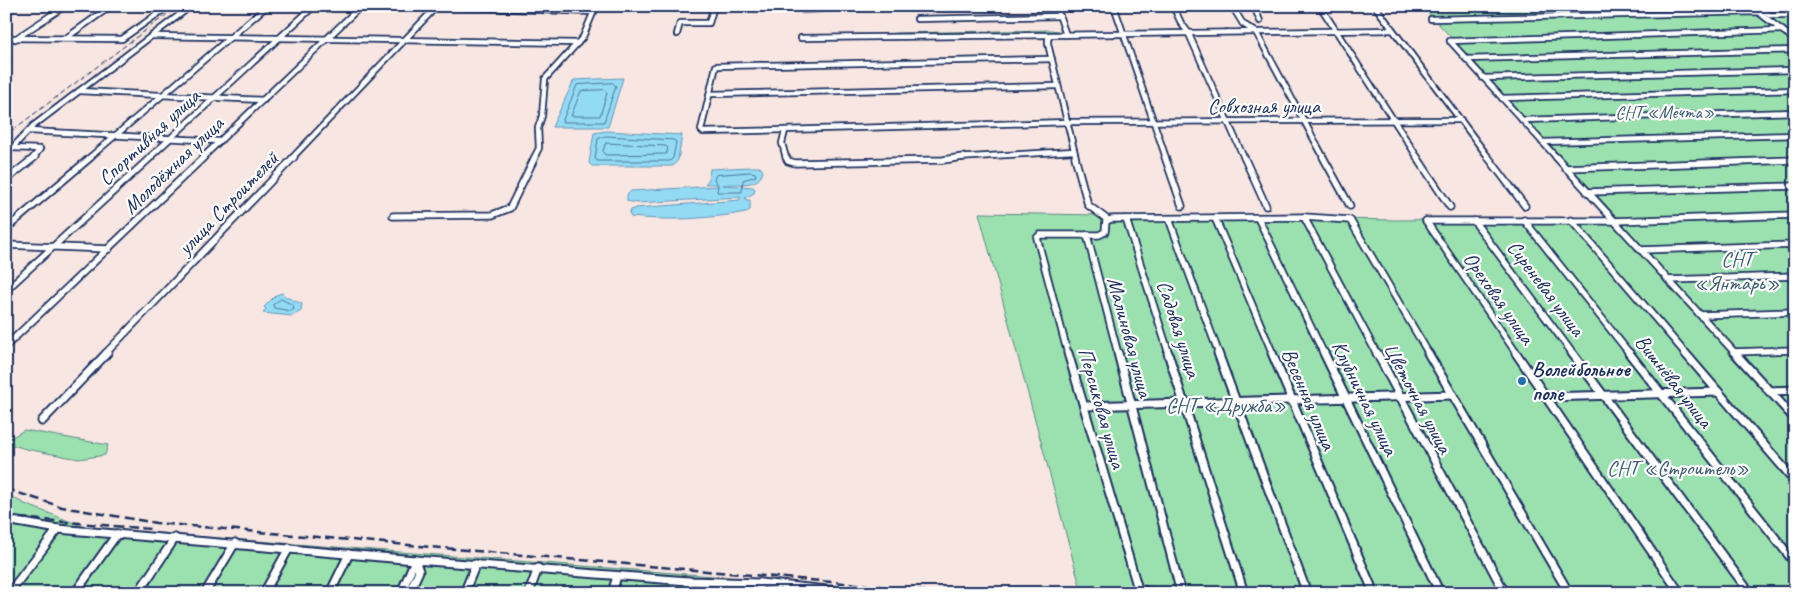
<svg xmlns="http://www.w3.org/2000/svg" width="1801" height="599" font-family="Caveat,sans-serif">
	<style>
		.green { fill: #9be1af; stroke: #5b8886 }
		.water { fill: #93dbf5; stroke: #6396b9 }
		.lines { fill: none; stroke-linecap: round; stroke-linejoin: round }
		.shore { stroke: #4b749a; stroke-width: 1 }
		.street-far2-casing { stroke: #1b2f5e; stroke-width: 8 }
		.street-far1-casing { stroke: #1b2f5e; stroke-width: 9 }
		.street-casing { stroke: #1b2f5e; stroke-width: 11 }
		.street-far2 { stroke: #fff; stroke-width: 4.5 }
		.street-far1 { stroke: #fff; stroke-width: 5.5 }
		.street { stroke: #fff; stroke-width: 7 }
		.rail-far1 { stroke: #1b2f5e; stroke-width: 1; stroke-dasharray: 5.5 3; stroke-linecap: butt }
		.rail { stroke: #1b2f5e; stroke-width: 2.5; stroke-dasharray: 9 4.5; stroke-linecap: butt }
		.poi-dot { fill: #1f6fb2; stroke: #fff; stroke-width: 2 }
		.labels { text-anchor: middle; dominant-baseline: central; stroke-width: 4.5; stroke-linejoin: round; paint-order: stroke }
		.far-park-label { font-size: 18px; fill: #3b5c72; stroke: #fff }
		.street-label { font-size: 21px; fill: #1b2f5e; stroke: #fff }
		.park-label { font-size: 21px; fill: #3b5c72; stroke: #fff }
		.poi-label { font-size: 21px; font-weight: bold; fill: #1b2f5e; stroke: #fff; text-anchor: start }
	</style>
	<rect width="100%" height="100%" fill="#f7e6e1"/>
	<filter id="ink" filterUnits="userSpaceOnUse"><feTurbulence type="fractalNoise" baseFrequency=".02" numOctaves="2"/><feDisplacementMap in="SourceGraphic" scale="10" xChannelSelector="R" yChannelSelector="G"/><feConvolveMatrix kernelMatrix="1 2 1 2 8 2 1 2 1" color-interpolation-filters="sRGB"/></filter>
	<g filter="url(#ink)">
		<!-- green -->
		<g class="green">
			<path d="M1422,6h330l14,10h29v577h-713l-103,-380 416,7 223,-2z"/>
			<path d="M1051,30l7,1 1,2 -173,3 8,-3z"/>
			<path d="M24,430l84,15 -3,10 -26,4 -53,-10 -20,-6v-2z"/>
			<path d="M6,494l19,10 62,24 691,53 113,12h-885z"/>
		</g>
		<!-- water -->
		<g class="water">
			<path d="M623,78l-15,49h-56l22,-47z"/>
			<path d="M606,131l76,4 -4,25 -5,6h-81l-3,-3 5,-30z"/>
			<path d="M750,167h10l3,4c-4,18 -26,11 -40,14l30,2 2,2 -1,4 -9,5 1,2h4v10l-4,2c-37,7 -78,9 -115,5l-2,-3 2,-4 5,-2 104,-8v-3l-103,6 -10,-2v-6l4,-4 87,-5 -1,-2h-12l4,-5 1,-10z"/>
			<path d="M282,293l4,4 16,7 -1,7 -9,5 -29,-3 3,-4 -2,-2 12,-12z"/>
		</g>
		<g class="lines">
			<!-- shore -->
			<g class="shore">
				<path d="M613,83l3,3 -12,36h-42l15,-37z"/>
				<path d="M605,90l2,3 -7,23h-29l10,-25z"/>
				<path d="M606,136l68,4 2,2 -3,16 -3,3h-73l-2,-3 3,-19z"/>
				<path d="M606,143l60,3 2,2 -2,6 -61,1 -2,-3z"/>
				<path d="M751,172l4,1 1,3 -13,4 -1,12h-25l1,-7 -4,-6 2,-4z"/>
				<path d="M281,299l12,6 1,4 -3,2 -17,-3 -1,-3z"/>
			</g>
			<defs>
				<g id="street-far2">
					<path d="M439,6l155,6"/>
					<path d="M799,6l4,4 81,-4"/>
					<path d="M1056,6l10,29"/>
					<path d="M1114,6l52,152"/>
					<path d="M1173,6l8,17 7,9 56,126"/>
					<path d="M1232,6l11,18 13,8 68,126"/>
					<path d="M1254,6l6,15"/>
					<path d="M1320,6l98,152"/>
					<path d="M1375,6l114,152"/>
					<path d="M1756,6l14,9h25"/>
					<path d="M6,9l4,-3"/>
					<path d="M917,19l143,-3"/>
					<path d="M1431,19l327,-7 37,28"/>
					<path d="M677,34l3,-11h29l5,-17"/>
					<path d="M152,36l426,7"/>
					<path d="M6,38l116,1 47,-33"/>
					<path d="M66,38l45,-32"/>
					<path d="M801,38l250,-3"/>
					<path d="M15,39l50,-33"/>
					<path d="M1450,41l107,117"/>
					<path d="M1450,41l332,-11"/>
					<path d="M1052,59l-336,7 -15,64 2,2 46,-1 320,-9 392,-2"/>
					<path d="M1466,59l329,-9"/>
					<path d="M6,64h2"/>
					<path d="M1483,78l312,-8"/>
					<path d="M79,91l185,9"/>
					<path d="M711,94l347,-8"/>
					<path d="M1502,98l293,-8"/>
					<path d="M1522,120l273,-8"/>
					<path d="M29,131l191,10"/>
					<path d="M785,131l-3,12 4,15"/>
					<path d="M1542,142l253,-7"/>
					<path d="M33,158l7,-9 -28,-1 21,-22 158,-120"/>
					<path d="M89,158l178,-152"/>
					<path d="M149,158l165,-152"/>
					<path d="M202,158l159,-152"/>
					<path d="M292,158l145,-152"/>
					<path d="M534,158l5,-10 -1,-20 4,-12 3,-37 38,-42 13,-31"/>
					<path d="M955,158l119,-7"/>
					<path d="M1076,158l-28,-114v-5l3,-4 341,-5"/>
				</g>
				<g id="street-far1">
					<path d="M786,157l2,4 7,2 148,-3 20,-3"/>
					<path d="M1075,157l13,48 20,15"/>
					<path d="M1165,157l17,49"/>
					<path d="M1244,157l22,49"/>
					<path d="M1323,157l27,49"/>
					<path d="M1417,157l33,50"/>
					<path d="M1488,157l37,49"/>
					<path d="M1556,157l180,197"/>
					<path d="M1565,168l230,-8"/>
					<path d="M6,180l29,-23"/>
					<path d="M1587,192l208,-6"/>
					<path d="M393,216l99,-1 18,-7 25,-51"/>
					<path d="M1304,217l73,137"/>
					<path d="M1215,218l58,136"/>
					<path d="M1258,218l66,136"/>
					<path d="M1126,219l43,135"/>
					<path d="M1169,219l50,135"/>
					<path d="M1524,220l106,134"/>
					<path d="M1571,220l115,134"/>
					<path d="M1426,221l91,133"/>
					<path d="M1426,221h187l182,-6"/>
					<path d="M1474,221l99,133"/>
					<path d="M6,229l85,-72"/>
					<path d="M1087,235l31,119"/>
					<path d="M6,245l103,4"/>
					<path d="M1640,250l155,-5"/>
					<path d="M1668,280l127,-4"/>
					<path d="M6,290l145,-133"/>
					<path d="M1700,315l95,-3"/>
					<path d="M6,346l198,-189"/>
					<path d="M1733,352l62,-2"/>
					<path d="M105,354l189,-197"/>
					<path d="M1068,354l-31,-116 3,-3h59l6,-3 1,-11 6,-2 192,-2 46,3 79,134"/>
				</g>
				<g id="street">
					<path d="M1068,353l70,236 17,4"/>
					<path d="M1118,353l63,240"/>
					<path d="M1168,353l76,240"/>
					<path d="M1218,353l89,240"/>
					<path d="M1272,353l102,240"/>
					<path d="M1324,353l116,240"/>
					<path d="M1377,353l128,240"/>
					<path d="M1428,353l141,240"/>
					<path d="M1516,353l164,240"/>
					<path d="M1572,353l178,240"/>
					<path d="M1629,353l166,210"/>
					<path d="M1685,353l110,128"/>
					<path d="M1735,353l60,66"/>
					<path d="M1769,391l26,-1"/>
					<path d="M1547,397l171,-5"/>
					<path d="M1085,406l368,-11"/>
					<path d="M42,421l65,-68"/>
					<path d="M6,520l52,9 357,31 273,21 72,2 96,10"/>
					<path d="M9,593l49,-64"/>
					<path d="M75,593l42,-59"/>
					<path d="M138,593l37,-55"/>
					<path d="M205,593l30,-50"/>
					<path d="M264,593l25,-45"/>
					<path d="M330,593l19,-39"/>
					<path d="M401,593l14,-33"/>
					<path d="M409,593l10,-22 -4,-11"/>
					<path d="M464,593l12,-29"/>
					<path d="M529,593l9,-25"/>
					<path d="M612,593l5,-17"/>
					<path d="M686,593l2,-12"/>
					<path d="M758,593l2,-10"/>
				</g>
			</defs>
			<!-- street-far2 casing -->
			<use href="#street-far2" class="street-far2-casing"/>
			<!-- street-far1 casing -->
			<use href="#street-far1" class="street-far1-casing"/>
			<!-- street casing -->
			<use href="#street" class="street-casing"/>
			<!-- street-far2 -->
			<use href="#street-far2" class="street-far2"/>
			<!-- street-far1 -->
			<use href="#street-far1" class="street-far1"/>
			<!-- street -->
			<use href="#street" class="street"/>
			<!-- rail-far1 -->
			<path class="rail-far1" d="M6,135l172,-129"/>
			<!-- rail -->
			<g class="rail">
				<path d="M6,489l56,18 94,16 745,65 34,5"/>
				<path d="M6,517l145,12"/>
			</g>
		</g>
	</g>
	<!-- markers -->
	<circle class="poi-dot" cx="1522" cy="381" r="5"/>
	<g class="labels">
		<!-- far-park labels -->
		<g class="far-park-label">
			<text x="1665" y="112">СНТ «Мечта»</text>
		</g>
		<!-- street labels -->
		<g class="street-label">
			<text x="1264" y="106">Совхозная улица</text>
			<text transform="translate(149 137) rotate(-43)">Спортивная улица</text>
			<text transform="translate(173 165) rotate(-44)">Молодёжная улица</text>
			<text transform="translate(228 203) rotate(-46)">улица Строителей</text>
			<text transform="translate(1546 288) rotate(53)">Сиреневая улица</text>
			<text transform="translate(1499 298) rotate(55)">Ореховая улица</text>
			<text transform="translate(1179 329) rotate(72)">Садовая улица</text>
			<text transform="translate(1130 337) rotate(75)">Малиновая улица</text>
			<text transform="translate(1674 381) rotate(52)">Вишнёвая улица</text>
			<text transform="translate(1365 398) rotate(64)">Клубничная улица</text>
			<text transform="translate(1418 398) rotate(62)">Цветочная улица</text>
			<text transform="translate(1309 399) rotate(67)">Весенняя улица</text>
			<text transform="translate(1102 408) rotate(74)">Персиковая улица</text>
		</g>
		<!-- park labels -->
		<g class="park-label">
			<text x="1737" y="259">СНТ<tspan x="1737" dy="24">«Янтарь»</tspan></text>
			<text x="1226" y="405">СНТ «Дружба»</text>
			<text x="1678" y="468">СНТ «Строитель»</text>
		</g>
		<!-- poi labels -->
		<g class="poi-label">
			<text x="1532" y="369">Волейбольное<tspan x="1532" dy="24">поле</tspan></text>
		</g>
	</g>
	<!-- margin -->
	<rect width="1801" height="599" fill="none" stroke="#fff" stroke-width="25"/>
	<rect x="12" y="12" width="1776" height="574" fill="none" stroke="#1b2f5e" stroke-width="2" filter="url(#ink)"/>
</svg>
